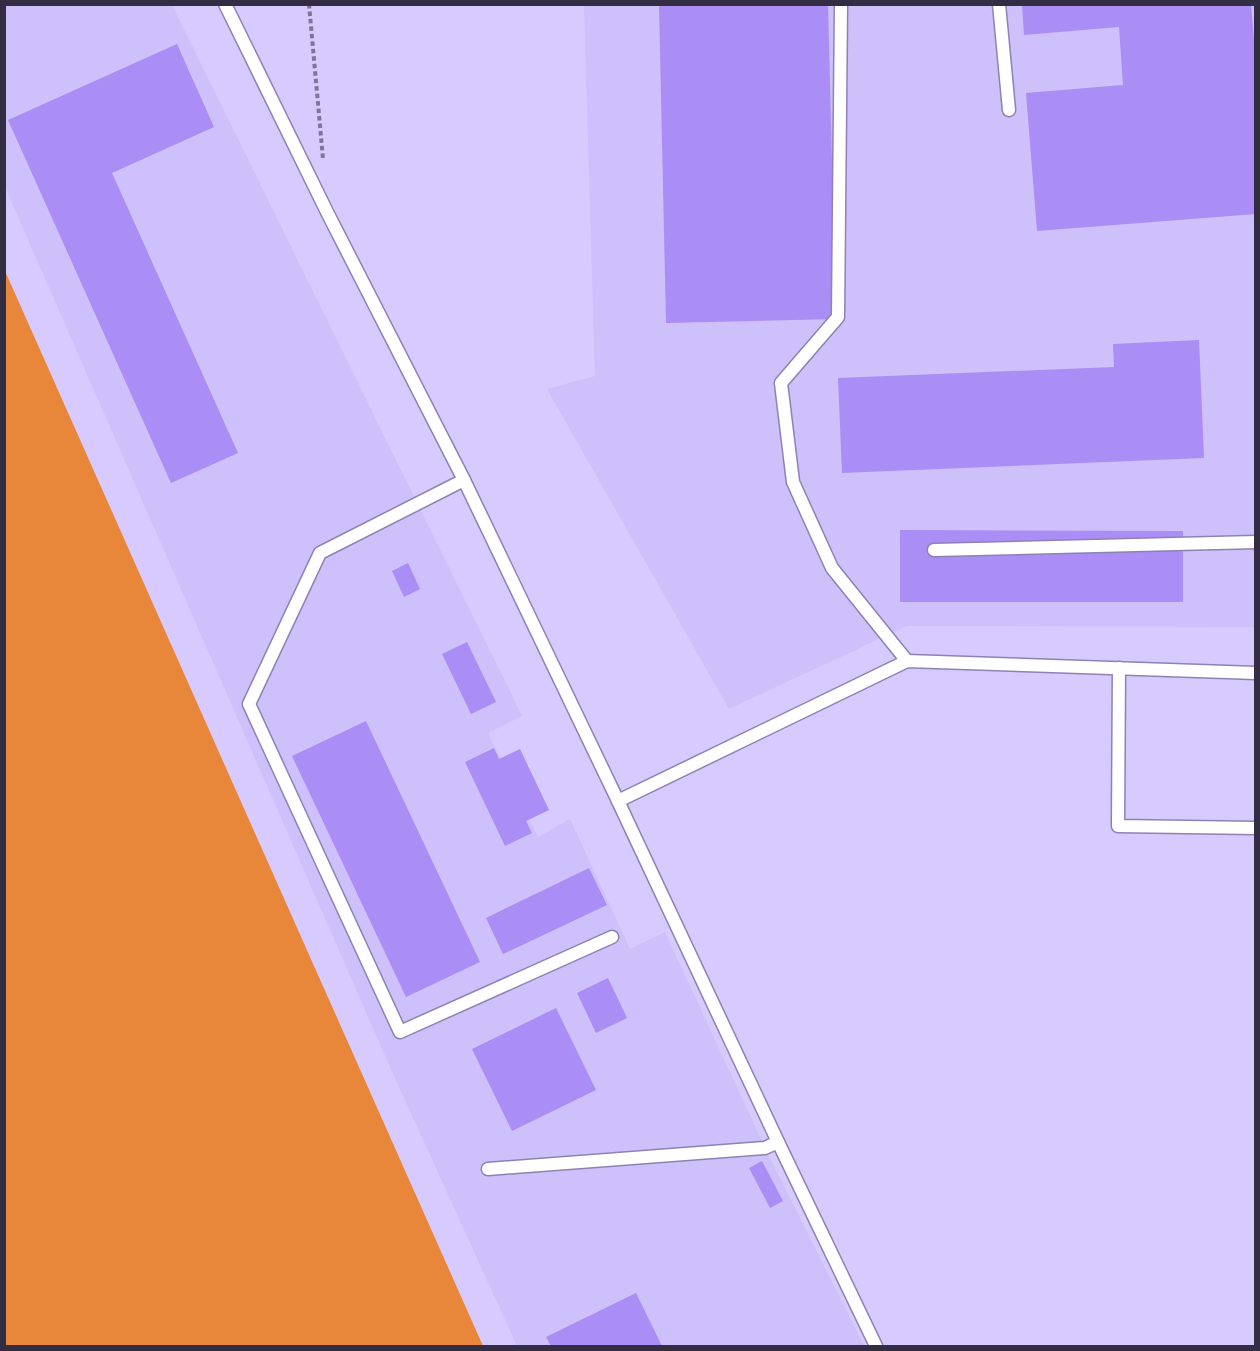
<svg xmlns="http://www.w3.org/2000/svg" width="1260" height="1351" font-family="'Sofia Sans Condensed',sans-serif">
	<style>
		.built { fill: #cdc0fb }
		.green { fill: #e88639 }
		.building { fill: #aa8df5 }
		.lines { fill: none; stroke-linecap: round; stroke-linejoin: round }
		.service-casing { stroke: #8e82b3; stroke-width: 15 }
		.path { stroke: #7e7699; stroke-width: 4; stroke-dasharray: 4.5 3; stroke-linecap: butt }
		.service { stroke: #fff; stroke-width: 12 }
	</style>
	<rect width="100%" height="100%" fill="#d6cafe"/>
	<!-- built -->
	<g class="built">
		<path d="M4,5h168l350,711 -34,17 50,104 32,-18 60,130 35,-17 100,216 99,198h-347l-127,-279 -385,-880z"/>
		<path d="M584,5h671v622l-348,-1 -178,83 -182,-320 48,-13z"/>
	</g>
	<!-- green -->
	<path class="green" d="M4,271h1l478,1075h-478z"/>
	<!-- building -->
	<g class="building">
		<path d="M659,4h169l8,315 -170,4z"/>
		<path d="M1022,4h229l5,59v151l-219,17 -11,-138 97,-8 -4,-58 -95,8z"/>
		<path d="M177,44l37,83 -102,46 126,280 -67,30 -163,-363z"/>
		<path d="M1199,340l5,118 -362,15 -4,-95 276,-11 -1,-23z"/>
		<path d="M900,530l283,1v71h-283z"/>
		<path d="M408,563l12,26 -16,8 -12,-26z"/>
		<path d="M467,642l29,60 -25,12 -29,-60z"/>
		<path d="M366,721l114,241 -74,35 -114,-241z"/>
		<path d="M494,748l5,11 21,-10 29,61 -23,11 6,12 -27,13 -40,-84z"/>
		<path d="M589,868l18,37 -104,49 -17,-36z"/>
		<path d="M608,978l19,40 -31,15 -19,-40z"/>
		<path d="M556,1008l40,82 -84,41 -40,-82z"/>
		<path d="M762,1161l21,40 -13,7 -21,-40z"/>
		<path d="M636,1293l26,53h-111l-5,-9z"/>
	</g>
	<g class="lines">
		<defs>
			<g id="service">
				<path d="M225,4l103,210 136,266"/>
				<path d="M841,4l-3,313 -57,66 12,99 39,86 75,93"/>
				<path d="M999,4l10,106"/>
				<path d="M934,550l322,-8"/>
				<path d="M1119,668l-1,158 138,2"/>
				<path d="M618,801l160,341 98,204"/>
				<path d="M612,937l-212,95 -151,-328 71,-151 144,-73 154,321 289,-140 349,12"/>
				<path d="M488,1169l277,-21 13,-6"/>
			</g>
		</defs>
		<!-- service casing -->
		<use href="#service" class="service-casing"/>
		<!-- path -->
		<path class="path" d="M309,4l14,155"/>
		<!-- service -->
		<use href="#service" class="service"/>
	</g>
	<!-- border -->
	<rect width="1260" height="1351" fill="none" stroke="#322d42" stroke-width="12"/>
</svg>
